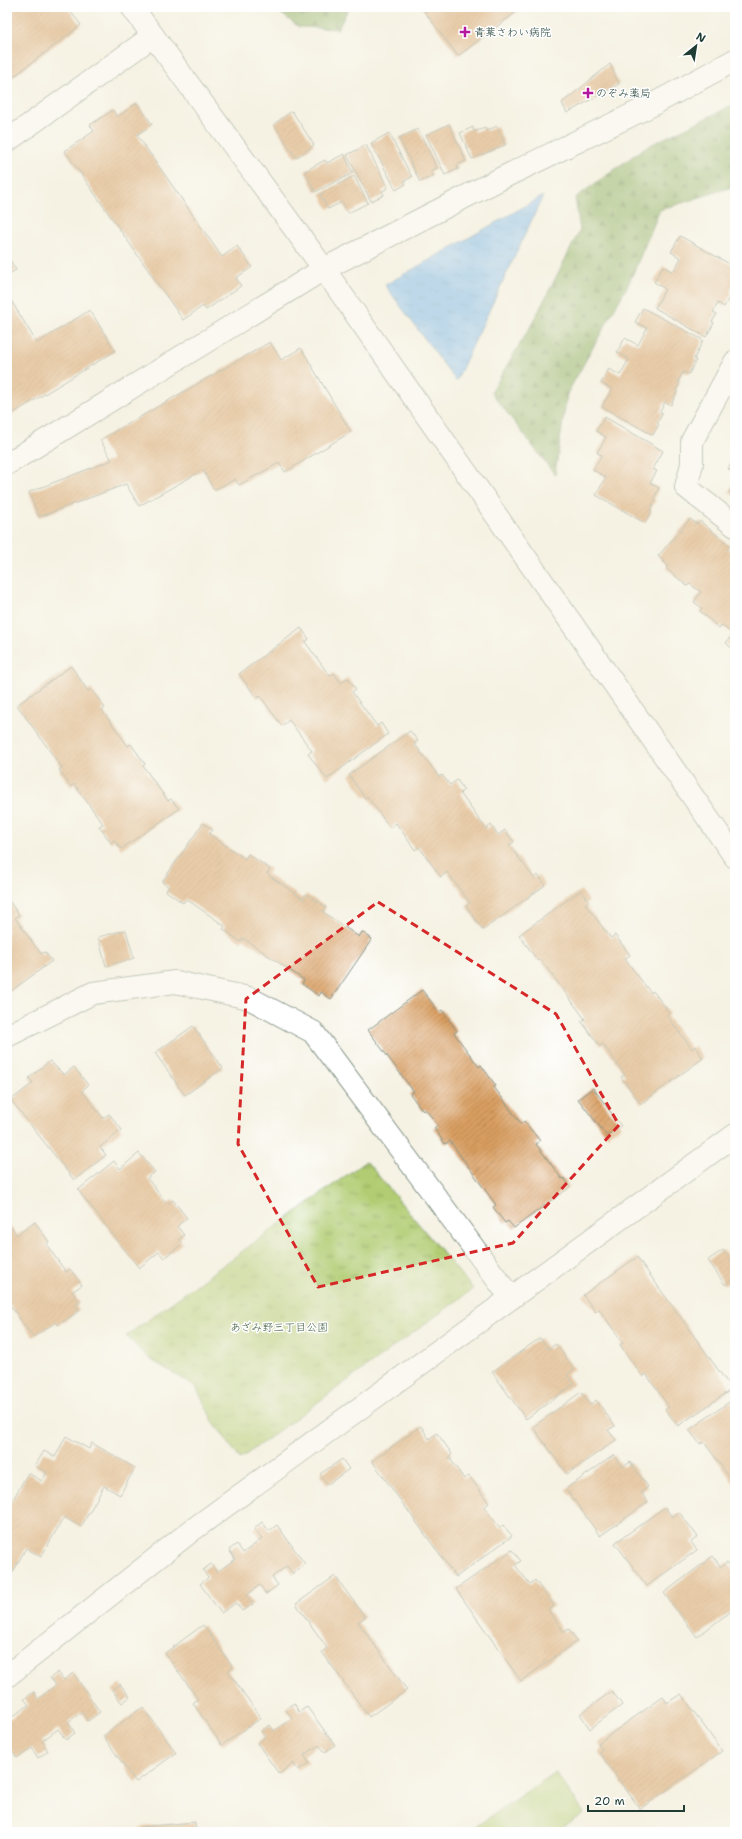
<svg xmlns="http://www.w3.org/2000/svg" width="742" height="1839" font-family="'Shantell Sans','Klee One',sans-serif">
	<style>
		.grass { fill: url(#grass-tufts); stroke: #688453 }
		.forest { fill: url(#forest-firs); stroke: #56764c }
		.pitch { fill: #b1cc72; stroke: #688453 }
		.water { fill: url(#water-ripples); stroke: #4e7b92 }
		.building { fill: url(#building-hatch) }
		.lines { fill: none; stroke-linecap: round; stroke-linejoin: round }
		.minor-casing { stroke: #8a988c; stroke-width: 24 }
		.minor { stroke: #fff; stroke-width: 22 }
		.marked { fill: none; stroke: #d62828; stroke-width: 3; stroke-dasharray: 8 5; stroke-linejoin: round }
		.poi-dot { fill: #b5179e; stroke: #fff; stroke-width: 1.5 }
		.labels { text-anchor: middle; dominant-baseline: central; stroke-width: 3; stroke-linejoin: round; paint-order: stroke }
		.poi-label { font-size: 11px; fill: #1f3d34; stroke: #fff; text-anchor: start }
		.park-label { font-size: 11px; fill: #446144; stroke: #fff }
	</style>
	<defs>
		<pattern id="grass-tufts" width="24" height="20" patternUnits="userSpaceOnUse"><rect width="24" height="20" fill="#b1cc72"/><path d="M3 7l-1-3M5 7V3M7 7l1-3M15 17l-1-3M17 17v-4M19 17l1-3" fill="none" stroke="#8fa75e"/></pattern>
		<pattern id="forest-firs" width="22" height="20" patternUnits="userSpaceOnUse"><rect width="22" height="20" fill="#8cb064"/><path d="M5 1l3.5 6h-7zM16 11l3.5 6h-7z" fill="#729053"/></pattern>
		<pattern id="water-ripples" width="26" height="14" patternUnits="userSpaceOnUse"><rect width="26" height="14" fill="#7cb9ef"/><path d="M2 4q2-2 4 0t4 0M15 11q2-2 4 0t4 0" fill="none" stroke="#6598c2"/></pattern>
		<pattern id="building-hatch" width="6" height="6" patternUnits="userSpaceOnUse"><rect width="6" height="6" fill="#d99e60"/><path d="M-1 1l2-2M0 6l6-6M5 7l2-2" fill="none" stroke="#af8250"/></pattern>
	</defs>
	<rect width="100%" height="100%" fill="#fff"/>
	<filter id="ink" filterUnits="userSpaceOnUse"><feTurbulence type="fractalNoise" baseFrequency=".025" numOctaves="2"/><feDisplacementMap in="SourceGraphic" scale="8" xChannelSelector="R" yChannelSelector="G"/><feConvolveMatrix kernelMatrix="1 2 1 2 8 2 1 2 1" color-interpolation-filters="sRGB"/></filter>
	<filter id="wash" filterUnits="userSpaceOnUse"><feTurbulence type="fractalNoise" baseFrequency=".012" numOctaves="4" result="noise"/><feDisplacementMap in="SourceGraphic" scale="16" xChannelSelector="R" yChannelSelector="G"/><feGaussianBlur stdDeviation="0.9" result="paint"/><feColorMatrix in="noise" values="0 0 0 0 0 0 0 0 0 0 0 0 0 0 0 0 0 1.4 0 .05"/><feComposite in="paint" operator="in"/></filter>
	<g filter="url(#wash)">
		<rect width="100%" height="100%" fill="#f5f2e3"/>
		<!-- grass -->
		<path class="grass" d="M366,1161l107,128 -233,170 -27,-38 -17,-34 -46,-28 -24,-23z"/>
		<!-- forest -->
		<g class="forest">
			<path d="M272,7h77l-11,22 -39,-2z"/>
			<path d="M735,104v82l-75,24 -31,73 -62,111 -12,81 -64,-83 42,-70 47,-92 -5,-32 69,-50z"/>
		</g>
		<!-- pitch -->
		<path class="pitch" d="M555,1772l29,41 -28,19h-88z"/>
		<!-- water -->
		<path class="water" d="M543,196l-87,185 -71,-96z"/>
		<g id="blocks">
			<!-- building -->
			<g class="building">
				<path d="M7,7h60l14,18 -69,53 -5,-7z"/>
				<path d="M421,7h102l-65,49z"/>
				<path d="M610,64l9,20 -52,29 -5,-10z"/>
				<path d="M137,103l15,21 -15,11 85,122 15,-11 15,21 -16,11 5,8 -35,24 -3,-4 -20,14 -118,-169 29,-20 -4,-6 23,-15 4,7z"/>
				<path d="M292,111l22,34 -18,13 -22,-34z"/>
				<path d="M449,124l17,37 -9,4 1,4 -13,6 -19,-40z"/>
				<path d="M497,126l8,19 -33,14 -12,-26 13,-6 1,5 11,-4 1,3z"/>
				<path d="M418,129l19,39 -6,3 2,5 -13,6 -21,-44z"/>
				<path d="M389,133l23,44 -8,4 2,3 -10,6 -25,-47z"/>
				<path d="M366,145l22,43 -6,3 2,4 -13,6 -24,-46z"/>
				<path d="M344,154l9,19 -38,19 -10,-21 20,-11 2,3z"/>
				<path d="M354,176l14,27 -20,10 -6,-11 -14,7 -8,-15z"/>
				<path d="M680,236l55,31v16l-5,8 2,1 -8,15 -6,-4 -5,9 4,2 -5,8 2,1 -8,14 -51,-29 10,-19 -11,-7 9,-16 10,6 8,-14 -10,-6z"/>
				<path d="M10,260l6,10 -9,5v-14z"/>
				<path d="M7,294l30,49 53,-33 25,41 -108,66z"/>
				<path d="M643,308l60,32 -9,19 2,1 -7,14 -6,-2 -5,9 2,1 -4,9 1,1 -6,13 -6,-3 -5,10 3,1 -6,10 2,1 -6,11 -51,-28 10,-18 -11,-6 8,-14 11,6 9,-16 -12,-7 8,-14 13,7 9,-17 -12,-6z"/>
				<path d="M270,342l11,18 20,-12 50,84 -66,40 -6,-9 -40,22 -4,-6 -21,11 -11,-20 -64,36 -13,-22 -87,33 -10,-25 83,-32 -12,-20z"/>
				<path d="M605,417l58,34 -10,18 4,2 -7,12 9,5 -5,11 2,1 -6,10 2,1 -7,12 -49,-28 10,-18 -13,-7 9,-15 -5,-2 9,-16 -10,-6z"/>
				<path d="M735,457v16l-7,-4z"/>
				<path d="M735,481v15l-6,-4z"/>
				<path d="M690,519l7,5 3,-3 30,25 -3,3 6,5 -3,4 5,4v93l-3,-2 2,-3 -8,-7 7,-9 -12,-9 -2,3 -19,-17 2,-3 -8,-6 7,-10 -11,-8 -3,2 -21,-18 2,-2 -10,-10z"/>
				<path d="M301,628l8,11 -4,3 25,34 4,-3 7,10 7,-5 8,11 -4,3 25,34 4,-3 7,11 -61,45 -19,-25 4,-3 -23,-31 -7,6 -22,-30 -3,2 -18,-24z"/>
				<path d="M71,666l17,25 3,-2 14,19 -3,2 26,36 3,-2 14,20 -2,2 25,35 3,-2 8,10 -58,40 -7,-9 -3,3 -12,-17 4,-2 -29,-40 -3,3 -12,-17 3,-2 -45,-63z"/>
				<path d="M410,731l8,10 -4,2 25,34 3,-2 8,10 7,-5 7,10 -4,3 26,36 5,-4 7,10 7,-5 9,12 -5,3 25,33 4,-3 7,10 -62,45 -17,-24 4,-3 -23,-31 -6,5 -22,-30 -4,3 -19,-27 -6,5 -23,-32 -2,2 -16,-23z"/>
				<path d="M203,823l10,7 -4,4 36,25 3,-5 22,15 -3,5 36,25 3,-5 20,13 -3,5 36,25 3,-5 10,7 -41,60 -10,-7 -2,4 -17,-12 2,-4 -61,-42 -2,4 -18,-13 2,-3 -39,-27 -3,4 -17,-12 3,-4 -7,-5z"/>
				<path d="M581,890l8,11 -4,3 26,34 4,-3 15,20 -5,4 26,34 2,-2 17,22 -3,3 25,33 3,-3 8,12 -62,46 -20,-27 4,-2 -22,-31 -3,2 -19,-25 4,-2 -45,-60 -2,2 -19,-26z"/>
				<path d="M7,898l12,17 -4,3 26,36 4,-2 7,9 -45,33z"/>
				<path d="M126,930l8,28 -28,8 -8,-29z"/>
				<path d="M422,990l17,22 3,-2 15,21 -3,2 25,34 2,-2 15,21 -2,1 27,37 3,-3 16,20 -4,3 26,35 2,-1 6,9 -56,41 -6,-7 -3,2 -12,-16 3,-2 -46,-64 -5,3 -11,-16 4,-3 -13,-16 -2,2 -13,-17 4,-2 -46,-62z"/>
				<path d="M193,1026l30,42 -38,27 -30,-42z"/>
				<path d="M50,1061l14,14 10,-8 14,18 -6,6 21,27 6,-4 13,16 -22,17 6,8 -32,25 -63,-80 22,-17 -4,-5z"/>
				<path d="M593,1088l28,38 -14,10 -29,-37z"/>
				<path d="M139,1153l16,19 -8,6 20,26 6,-4 14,18 -10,8 7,9 -5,4 4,4 -19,15 -5,-6 -20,16 -61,-78 36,-29 6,8z"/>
				<path d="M35,1222l14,20 -3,2 20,28 4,-3 12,16 -10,7 8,11 -4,3 3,5 -21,14 -2,-3 -23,15 -26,-36v-71l4,-3 6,8z"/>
				<path d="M723,1250l12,16v12l-10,7 -17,-25z"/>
				<path d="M637,1257l95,132 -54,37 -13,-17 4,-2 -23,-33 -3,3 -23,-32 3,-2 -24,-34 -3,3 -13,-17z"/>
				<path d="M540,1338l8,11 8,-5 18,25 -7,6 7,9 -48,35 -34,-47z"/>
				<path d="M581,1392l9,13 6,-5 19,26 -7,4 8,10 -49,34 -34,-47z"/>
				<path d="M735,1398v87l-31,-43 -4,2 -11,-14z"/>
				<path d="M421,1426l8,13 8,-6 15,21 -3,3 15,22 5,-3 20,27 -5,4 16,21 3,-3 9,11 -56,41 -84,-116z"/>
				<path d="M66,1436l23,13 3,-6 43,25 -15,27 -16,-9 -23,41 -17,-10 -23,40 -15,-9 -19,35v-73l21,-37 14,8 5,-9 -12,-6 9,-15 11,6z"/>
				<path d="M614,1455l9,12 7,-5 18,25 -7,5 7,10 -48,34 -34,-47z"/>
				<path d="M342,1459l7,10 -22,16 -7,-11z"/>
				<path d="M665,1507l7,10 7,-5 19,25 -7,5 6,8 -50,36 -32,-43z"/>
				<path d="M262,1522l7,9 8,-6 28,39 -12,10 -6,-8 -15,11 6,8 -12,9 -6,-9 -13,10 6,9 -11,7 -6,-8 -15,10 -21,-29 8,-6 -5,-8 8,-6 6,8 18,-13 -6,-9 8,-6 6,9 19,-14 -8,-10z"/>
				<path d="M512,1550l9,11 -6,4 15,19 5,-4 19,26 -6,4 16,22 5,-3 8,12 -56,40 -65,-92z"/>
				<path d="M713,1556l8,11 6,-5 8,10v36l-38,29 -33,-44z"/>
				<path d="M335,1576l30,41 -7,5 49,68 -38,27 -47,-65 5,-4 -31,-44z"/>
				<path d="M203,1625l30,42 -5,4 33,47 -39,27 -29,-42 5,-4 -33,-46z"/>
				<path d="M58,1672l6,8 9,-7 27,39 -12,9 -6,-9 -14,10 7,11 -9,7 -8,-11 -16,12 6,10 -10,7 -6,-10 -15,10 -10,-14v-28l2,3 20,-14 -5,-6 10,-7 4,7 18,-14 -6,-7z"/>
				<path d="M120,1684l10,13 -8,6 -10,-13z"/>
				<path d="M612,1691l10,14 -32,24 -10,-15z"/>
				<path d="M681,1694l41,57 -82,58 -41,-57 3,-3 -4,-6 65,-46 4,6z"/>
				<path d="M294,1703l5,9 8,-5 28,38 -10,7 -6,-7 -15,10 5,8 -11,7 -5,-7 -14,11 -22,-31 8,-6 -4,-6 9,-6 4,6 18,-13 -7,-9z"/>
				<path d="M143,1707l33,46 -40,29 -33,-46z"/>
				<path d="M195,1822l1,10h-56v-5z"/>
			</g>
		</g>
	</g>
	<g filter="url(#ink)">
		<use href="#blocks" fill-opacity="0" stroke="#8a988c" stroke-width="1"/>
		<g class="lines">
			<defs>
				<g id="minor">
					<path d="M132,7l192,262 411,588"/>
					<path d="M7,141l146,-105"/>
					<path d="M735,362l-43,79v23l-6,23 49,39"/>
					<path d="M7,464l317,-195 180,-92 146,-71 85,-46"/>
					<path d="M7,1036l86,-43 82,-11 74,16 64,34 198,266"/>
					<path d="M7,1676l184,-145 544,-396"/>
				</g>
			</defs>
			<!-- minor casing -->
			<use href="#minor" class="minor-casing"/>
			<!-- minor -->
			<use href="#minor" class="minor"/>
		</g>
	</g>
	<!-- marked area -->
	<path d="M0 0H742V1839H0ZM378,902l178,112 63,111 -106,118 -195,44 -80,-143 8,-145z" fill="#f5f2e3" fill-opacity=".55" fill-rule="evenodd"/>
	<path class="marked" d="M378,902l178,112 63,111 -106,118 -195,44 -80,-143 8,-145z"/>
	<!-- markers -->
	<g class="poi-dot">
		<path d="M463 26h4v4h4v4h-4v4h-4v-4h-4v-4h4z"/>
		<path d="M586 87h4v4h4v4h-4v4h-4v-4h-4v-4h4z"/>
	</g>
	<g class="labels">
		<!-- poi labels -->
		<g class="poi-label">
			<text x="474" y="32">青葉さわい病院</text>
			<text x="596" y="93">のぞみ薬局</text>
		</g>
		<!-- park labels -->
		<g class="park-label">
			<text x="279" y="1327">あざみ野三丁目公園</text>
		</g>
	</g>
	<!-- margin -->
	<rect width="742" height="1839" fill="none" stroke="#fff" stroke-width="24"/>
	<!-- north arrow -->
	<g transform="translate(696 46) rotate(30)" stroke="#ffffff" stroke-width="3" paint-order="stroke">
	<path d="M0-3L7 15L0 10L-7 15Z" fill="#1f3d34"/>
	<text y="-6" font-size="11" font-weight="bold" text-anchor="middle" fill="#1f3d34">N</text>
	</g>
	<!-- scale -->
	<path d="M588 1805v6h96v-6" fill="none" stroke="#1f3d34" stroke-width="2"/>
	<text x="594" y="1805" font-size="12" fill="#1f3d34" stroke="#ffffff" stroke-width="3" paint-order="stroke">20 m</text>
</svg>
